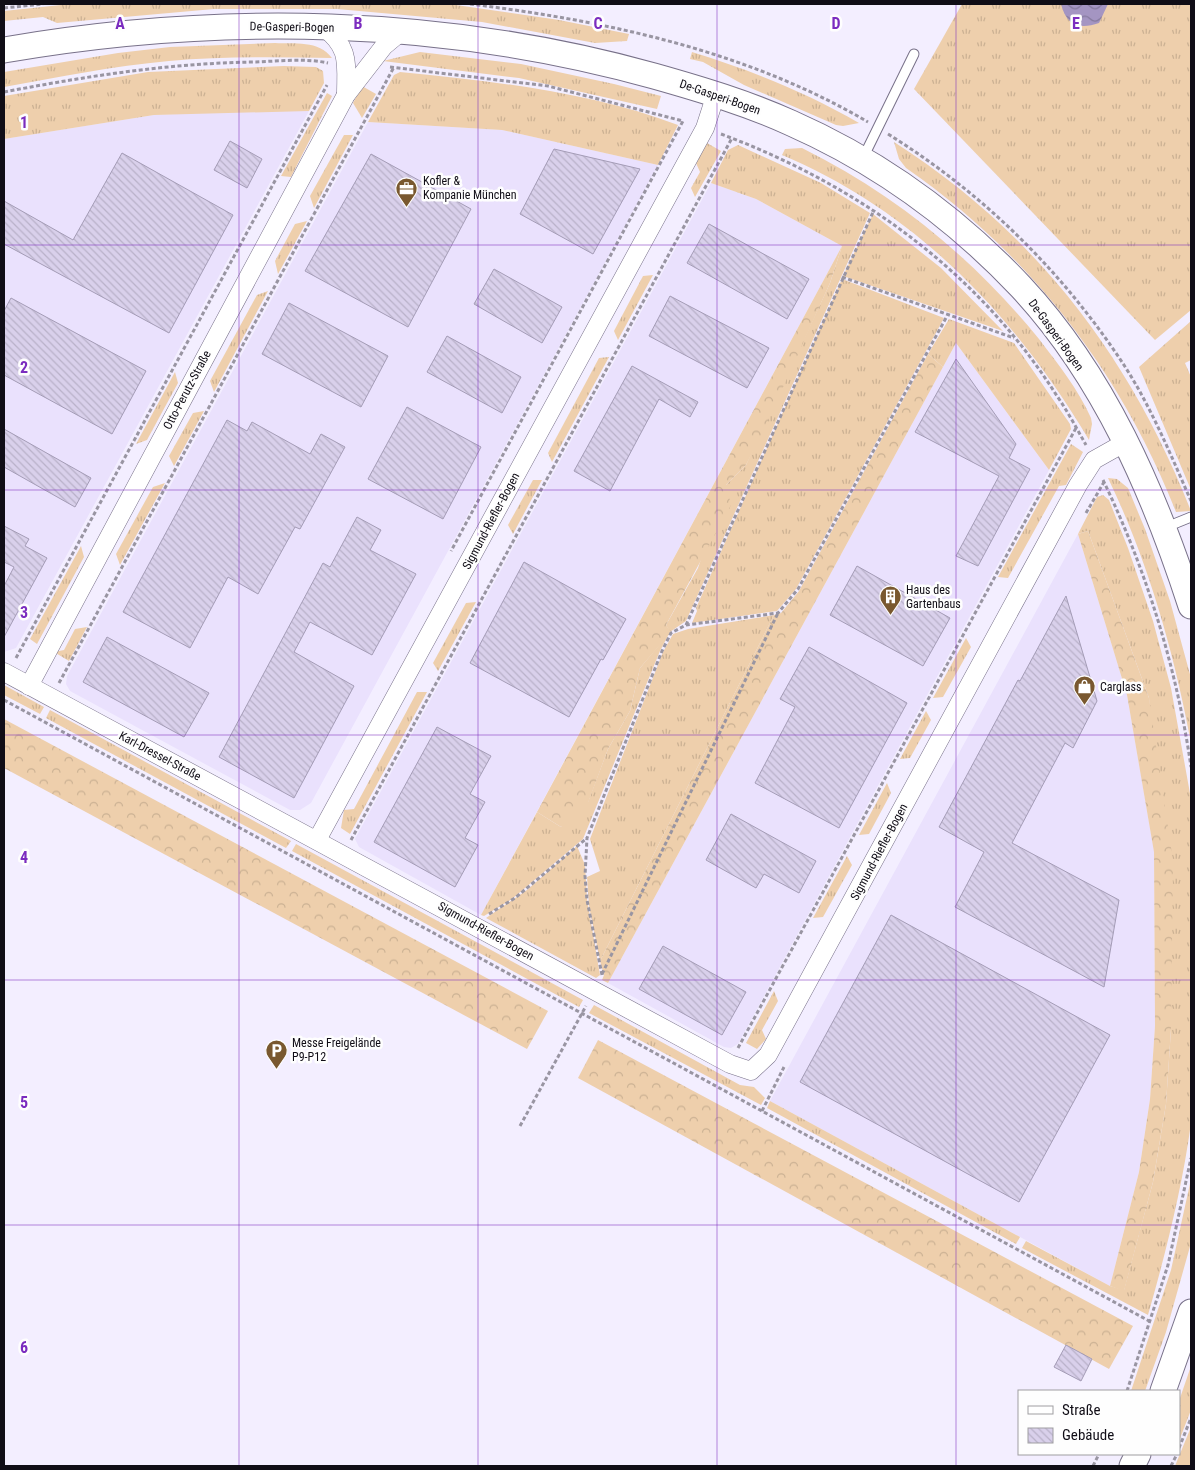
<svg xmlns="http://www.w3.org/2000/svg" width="1195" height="1470" font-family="'Roboto Condensed',sans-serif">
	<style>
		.built { fill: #eae1fd }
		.grass { fill: url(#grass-tufts) }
		.forest { fill: url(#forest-crowns) }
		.park { fill: #eecfac }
		.water { fill: url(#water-waves) }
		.building { fill: url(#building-back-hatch); stroke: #a49cb6 }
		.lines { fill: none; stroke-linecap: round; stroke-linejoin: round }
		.service-casing { stroke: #787189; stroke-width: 11 }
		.minor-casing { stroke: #787189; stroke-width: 19 }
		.secondary-casing { stroke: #787189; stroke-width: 27 }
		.path { stroke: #9995a2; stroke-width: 3; stroke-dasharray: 4 2.5; stroke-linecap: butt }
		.service { stroke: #fff; stroke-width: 9 }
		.minor { stroke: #fff; stroke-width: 18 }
		.secondary { stroke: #fff; stroke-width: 25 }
		.grid { fill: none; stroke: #7b2cbf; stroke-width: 1; stroke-opacity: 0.55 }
		.labels { text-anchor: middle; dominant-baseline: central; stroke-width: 5; stroke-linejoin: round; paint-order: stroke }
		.street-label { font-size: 12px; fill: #100d16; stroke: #fefefe }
		.poi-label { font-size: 12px; fill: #100d16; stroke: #fefefe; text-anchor: start }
		.grid-label { font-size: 16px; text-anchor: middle; font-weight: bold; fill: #7b2cbf; stroke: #fefefe; stroke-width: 5; stroke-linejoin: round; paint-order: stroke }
	</style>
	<defs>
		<pattern id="grass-tufts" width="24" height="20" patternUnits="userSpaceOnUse" patternTransform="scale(1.25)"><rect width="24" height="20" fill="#eecfac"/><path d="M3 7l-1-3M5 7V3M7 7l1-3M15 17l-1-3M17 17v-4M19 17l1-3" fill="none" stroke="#cbb193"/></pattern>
		<pattern id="forest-crowns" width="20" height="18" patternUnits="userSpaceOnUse" patternTransform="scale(1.25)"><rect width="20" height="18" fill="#eecfac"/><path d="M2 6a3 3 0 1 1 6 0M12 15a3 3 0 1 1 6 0" fill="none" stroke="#cbb193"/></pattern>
		<pattern id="water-waves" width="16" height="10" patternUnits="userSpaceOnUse" patternTransform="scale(1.25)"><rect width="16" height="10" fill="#a495c2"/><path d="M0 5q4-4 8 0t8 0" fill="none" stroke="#84789d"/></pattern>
		<pattern id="building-back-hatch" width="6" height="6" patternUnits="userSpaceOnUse" patternTransform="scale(1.25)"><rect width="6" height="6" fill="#d9d0eb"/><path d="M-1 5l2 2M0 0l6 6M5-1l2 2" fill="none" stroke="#b9b1c9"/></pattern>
	</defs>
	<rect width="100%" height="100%" fill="#f3eeff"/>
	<!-- built -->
	<g class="built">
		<path d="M260,110l49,1 -293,537 -12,4v-513l150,-24z"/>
		<path d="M368,122l134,8 156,35 -347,638 -11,7h-10l-220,-119 -4,-7 1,-8z"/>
		<path d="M711,183l45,16 86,47 -361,669 -122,-68 -4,-8z"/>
		<path d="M956,343l93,127 -311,574 -7,4 -7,-1 -116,-64z"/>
		<path d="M1078,534l49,161 27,156 1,175 -5,73 -11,73 -29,114 -340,-185z"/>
	</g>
	<!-- grass -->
	<g class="grass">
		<path d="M70,4h379l110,16 70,14 -2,7 -32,2 -113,-21 -145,-13h-123l-157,14 -14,-6 -39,4v-10z"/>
		<path d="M962,4h229v306l-36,30 -241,-251z"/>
		<path d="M275,43c19,1 44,-3 57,15 -54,-1 -109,-2 -163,3 -56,5 -110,16 -165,26v-15l114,-19 52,-6z"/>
		<path d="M420,52l101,12 93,20 47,12 -4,13 -138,-31 -136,-17z"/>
		<path d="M692,52c58,18 114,40 167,71l-16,3 -7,-1 -92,-40 -41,-23 -13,-3z"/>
		<path d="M284,66l32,1 7,4 1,12 -15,28 -155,4 -150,24v-43l144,-24z"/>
		<path d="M400,72c93,9 190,20 278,53l-20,40 -156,-35 -134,-8 26,-47z"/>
		<path d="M362,86l14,8 -14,24 -9,-15z"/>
		<path d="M327,93l5,3 -41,81 -10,-1z"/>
		<path d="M344,135h9l-39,73 -4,-12z"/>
		<path d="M894,142c141,90 236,214 297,369l-15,1c-55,-140 -146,-258 -270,-344l-7,-9z"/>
		<path d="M707,143l14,8 -26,46 -4,-9 9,-16 -4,-9z"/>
		<path d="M738,145l83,38 49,30 -184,408 -16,11 -10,19 -77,188 -71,60 -28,17 -3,-1 56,-103 24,15 27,-25 20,-53 22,-38 10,-43 30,-36 -4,-7 32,-57 28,-83 20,-20 84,-182 12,-37 -86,-47 -45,-16 17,-33z"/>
		<path d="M802,148c93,46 172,111 237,191 19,25 39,50 52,79l1,6 -3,16c-73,-123 -173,-229 -307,-285l3,-6z"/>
		<path d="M873,214l68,54 62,63 -160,-55z"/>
		<path d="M307,221l-29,53 -3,-13 20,-37z"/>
		<path d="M653,275l-35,65 -4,-9 29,-55z"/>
		<path d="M842,279l102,39 -148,271 -19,22 -85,12 5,-12 -1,-3z"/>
		<path d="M268,291l-54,101 -4,-11 47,-86z"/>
		<path d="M949,319l65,24 56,81 1,5 -22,41 -93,-127 -13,24 -15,-13z"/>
		<path d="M1191,321v39l-6,3 6,14v113l-52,-123z"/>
		<path d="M609,357l-57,105 -4,-9 51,-95z"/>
		<path d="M175,372l3,11 -31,57 -11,4z"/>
		<path d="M204,411l-30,55 -5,-10 24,-43z"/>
		<path d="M1071,444l12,8 -17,33 -7,1 -51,92 -10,-1z"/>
		<path d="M1108,478l9,1 11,9 17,41 25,72 21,77v65c-17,-91 -43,-182 -83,-265z"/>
		<path d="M533,480h9l-29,54 -5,-9z"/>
		<path d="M165,483l-45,82 -4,-11 37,-67z"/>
		<path d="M1103,495l6,5 19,48 25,73 18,67 20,111v324c-9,66 -25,129 -43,192l-126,-67 4,-7 84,45 14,4 29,-108 13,-78 5,-75 -22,-331 -61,-167 -10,3 19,-37z"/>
		<path d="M81,546l3,11 -47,87 -7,-5z"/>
		<path d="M476,602l-38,69 -5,-8 33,-60z"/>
		<path d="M774,615l-174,346 -11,-55 -2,-29 13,-6 -10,-32 73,-187 10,-18 15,-5z"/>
		<path d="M87,627l-18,34 -15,-9 10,-2 11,-21z"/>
		<path d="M966,638l5,9 -28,50 -10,1z"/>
		<path d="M4,685l40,22 -4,7 -36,-19z"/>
		<path d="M417,692h10l-77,142 -9,-6 3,-18 10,-1z"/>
		<path d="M50,710l241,131 -5,7 -240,-130z"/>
		<path d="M926,711l5,9 -21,38 -10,1z"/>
		<path d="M887,783l4,10 -22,41 -10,1z"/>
		<path d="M296,844l287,156 -4,7 -287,-156z"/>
		<path d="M577,846l8,19 2,34 13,76 -4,3 -110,-60 41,-28z"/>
		<path d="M847,856l5,9 -29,52 -10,1z"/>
		<path d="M774,991l4,10 -16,29 4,9 -9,10 -11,-6z"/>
		<path d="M594,1005l146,80 14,2 11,11 -4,7 -172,-92z"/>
		<path d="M770,1101l250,136 -4,7 -249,-136z"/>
		<path d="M1191,1179v64l-25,89 -21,59h-14l40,-121z"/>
		<path d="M1191,1366v44l-12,31v-40z"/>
	</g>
	<!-- forest -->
	<g class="forest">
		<path d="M842,246l-12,37 -68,151 -16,31 -20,20 5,20 -65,120 5,7 -31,36 -10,43 -22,38 -20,54 -18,19 -9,5 -24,-15z"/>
		<path d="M928,354l15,13 -335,616 -6,-3 2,-5 -4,-14 174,-346 7,-2 18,-22z"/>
		<path d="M1088,531l61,167 24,163 -2,168 -5,75 -13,78 -29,109 -14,-5 29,-114 11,-73 5,-73 -1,-174 -27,-157 -49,-161z"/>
		<path d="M4,719l544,292 -21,38 -523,-281z"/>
		<path d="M598,1040l535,286 -24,43 -531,-291z"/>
	</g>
	<!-- park -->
	<path class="park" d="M1191,1427v39h-16z"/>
	<!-- water -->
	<path class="water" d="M1061,4h47l-9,19c-20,7 -33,2 -38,-19z"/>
	<!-- building -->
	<g class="building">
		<path d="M230,141l32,18 -15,29 -33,-18z"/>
		<path d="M554,149l86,20 -47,85 -73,-40z"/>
		<path d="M122,153l111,62 -64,118 -165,-89v-43l69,39z"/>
		<path d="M371,154l100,55 -63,118 -103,-56z"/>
		<path d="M709,224l100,55 -22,40 -100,-56z"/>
		<path d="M494,269l68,38 -20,36 -68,-39z"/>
		<path d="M670,296l99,52 -22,40 -98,-52z"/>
		<path d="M11,298l135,73 -34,63 -108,-59v-64z"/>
		<path d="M289,303l99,53 -27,51 -99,-53z"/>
		<path d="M447,336l74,41 -19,36 -75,-41z"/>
		<path d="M956,359l60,85 -7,14 21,11 -52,97 -22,-10 43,-80 -84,-44z"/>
		<path d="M632,366l66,36 -8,15 -31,-18 -49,92 -36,-20z"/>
		<path d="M407,407l74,40 -38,72 -75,-40z"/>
		<path d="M227,420l20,11 5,-9 58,32 11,-20 24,13 -45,82 -5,-2 -37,67 -30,-17 -38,71 -67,-36z"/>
		<path d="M4,429l87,49 -16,29 -71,-40z"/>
		<path d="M357,517l24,13 -11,20 46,24 -44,81 -62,-33 -16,30 60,34 -60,112 -75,-41 104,-194 7,4z"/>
		<path d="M4,526l25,13 -4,7 22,12 -43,79v-51l10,-19 -10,-5z"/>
		<path d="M524,562l102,57 -23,41 -2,-1 -32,58 -99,-54z"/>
		<path d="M857,566l93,52 -27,48 -93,-51z"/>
		<path d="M1066,596l31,105 -24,47 -8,-5 -53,100 107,57 -15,87 -149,-80 29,-55 -45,-25 79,-147 2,1z"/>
		<path d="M107,637l102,56 -25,44 -101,-55z"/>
		<path d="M809,647l98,56 -68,125 -84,-45 40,-76 -15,-8z"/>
		<path d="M437,727l54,29 -21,38 15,8 -20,36 13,7 -23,42 -81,-45z"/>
		<path d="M731,814l85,47 -17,32 -35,-19 -8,14 -50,-28z"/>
		<path d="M891,915l219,120 -91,167 -219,-120z"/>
		<path d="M663,946l83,46 -24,43 -83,-46z"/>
		<path d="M1066,1345l26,14 -11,22 -27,-14z"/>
	</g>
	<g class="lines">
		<defs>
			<g id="service">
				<path d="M863,158l51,-104"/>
				<path d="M1164,528l27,-11"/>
			</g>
			<g id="minor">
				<path d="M323,27c28,21 23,37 23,68"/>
				<path d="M4,672l726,392 21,7 17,-16 310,-570 16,-25 32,-18"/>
				<path d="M29,686l317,-591 38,-49 18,-15"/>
				<path d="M317,840l388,-712 11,-34"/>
			</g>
			<g id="secondary">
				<path d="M4,50c215,-37 439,-33 650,26 46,13 93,27 137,47 86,38 165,95 230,164 83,89 133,205 170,319"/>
				<path d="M1163,1391l28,-79"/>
				<path d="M1132,1466l6,-12"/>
			</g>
		</defs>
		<!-- service casing -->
		<use href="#service" class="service-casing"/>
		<!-- minor casing -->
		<use href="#minor" class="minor-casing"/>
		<!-- secondary casing -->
		<use href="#secondary" class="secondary-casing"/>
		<!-- path -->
		<g class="path">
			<path d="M470,4c137,17 277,47 398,118"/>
			<path d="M4,8l39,-4"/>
			<path d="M390,67l158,19 135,35 -232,430"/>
			<path d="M4,92c84,-16 166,-29 252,-30 24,-1 49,-4 72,1"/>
			<path d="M721,134c137,51 257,137 336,262 11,16 20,33 29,49"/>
			<path d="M888,134c93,58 171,134 232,225 29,43 50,94 71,142"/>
			<path d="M842,277l172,61"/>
			<path d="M1103,480c43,89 74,189 88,287"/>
			<path d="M1086,513l18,-31"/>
			<path d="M686,625l188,-415"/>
			<path d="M16,658l311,-573"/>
			<path d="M59,683l335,-616"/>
			<path d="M4,700l1147,622"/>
			<path d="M351,840l381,-702"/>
			<path d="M489,914l26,-16 72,-60"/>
			<path d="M602,974l176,-361"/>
			<path d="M602,975l-15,-75 -2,-24 2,-38 75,-187 9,-18 15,-8 92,-12 20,-24 149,-273"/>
			<path d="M738,1048l338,-620"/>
			<path d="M762,1111l22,-44"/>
			<path d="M520,1126l66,-120"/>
			<path d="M1127,1391l41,-126 23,-107"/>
			<path d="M1179,1448l12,-30"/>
			<path d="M1093,1466l6,-12"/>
			<path d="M1171,1466l6,-12"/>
		</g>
		<!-- service -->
		<use href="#service" class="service"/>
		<!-- minor -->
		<use href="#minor" class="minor"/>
		<!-- secondary -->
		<use href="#secondary" class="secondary"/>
	</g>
	<!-- grid -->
	<path class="grid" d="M239,4v1462M478,4v1462M717,4v1462M956,4v1462M4,245h1187M4,490h1187M4,735h1187M4,980h1187M4,1225h1187"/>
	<!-- icons -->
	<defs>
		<symbol id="office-pin" viewBox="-11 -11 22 30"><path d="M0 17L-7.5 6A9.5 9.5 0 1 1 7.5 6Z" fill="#79582f" stroke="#fefefe"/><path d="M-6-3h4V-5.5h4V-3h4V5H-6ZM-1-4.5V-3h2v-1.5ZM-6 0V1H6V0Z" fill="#fff"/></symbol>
		<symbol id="building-pin" viewBox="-11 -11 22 30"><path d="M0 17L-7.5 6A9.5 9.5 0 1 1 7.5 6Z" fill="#79582f" stroke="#fefefe"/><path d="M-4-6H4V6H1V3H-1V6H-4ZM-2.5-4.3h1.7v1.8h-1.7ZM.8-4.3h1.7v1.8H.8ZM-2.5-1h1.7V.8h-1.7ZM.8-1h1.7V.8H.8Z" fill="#fff"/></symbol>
		<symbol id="shop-pin" viewBox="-11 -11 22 30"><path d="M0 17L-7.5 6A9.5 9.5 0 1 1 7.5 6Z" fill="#79582f" stroke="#fefefe"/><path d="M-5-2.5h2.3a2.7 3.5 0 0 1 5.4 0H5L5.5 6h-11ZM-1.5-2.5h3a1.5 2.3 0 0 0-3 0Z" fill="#fff"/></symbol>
		<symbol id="parking-pin" viewBox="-11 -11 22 30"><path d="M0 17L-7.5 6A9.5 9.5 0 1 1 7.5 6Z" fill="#79582f" stroke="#fefefe"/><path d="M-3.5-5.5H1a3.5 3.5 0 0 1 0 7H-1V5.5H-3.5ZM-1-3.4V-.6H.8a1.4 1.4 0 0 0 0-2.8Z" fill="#fff"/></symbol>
	</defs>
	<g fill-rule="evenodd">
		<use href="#office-pin" x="394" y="176" width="25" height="34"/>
		<use href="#building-pin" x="878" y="584" width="25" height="34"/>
		<use href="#shop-pin" x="1072" y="674" width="25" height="34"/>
		<use href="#parking-pin" x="264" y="1038" width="25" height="34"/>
	</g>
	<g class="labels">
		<!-- street labels -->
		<g class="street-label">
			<text transform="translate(292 27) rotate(1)">De-Gasperi-Bogen</text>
			<text transform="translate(720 97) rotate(19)">De-Gasperi-Bogen</text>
			<text transform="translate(1056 335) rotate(54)">De-Gasperi-Bogen</text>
			<text transform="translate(187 390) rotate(-62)">Otto-Perutz-Straße</text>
			<text transform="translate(491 521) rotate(-62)">Sigmund-Riefler-Bogen</text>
			<text transform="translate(160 756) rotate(28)">Karl-Dressel-Straße</text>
			<text transform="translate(879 852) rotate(-62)">Sigmund-Riefler-Bogen</text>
			<text transform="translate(486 931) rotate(29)">Sigmund-Riefler-Bogen</text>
		</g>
		<!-- poi labels -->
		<g class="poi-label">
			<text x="423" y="181">Kofler &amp;<tspan x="423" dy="14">Kompanie München</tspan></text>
			<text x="906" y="590">Haus des<tspan x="906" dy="14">Gartenbaus</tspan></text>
			<text x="1100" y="687">Carglass</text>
			<text x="292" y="1043">Messe Freigelände<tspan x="292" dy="14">P9-P12</tspan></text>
		</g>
	</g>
	<g class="grid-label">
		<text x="120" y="29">A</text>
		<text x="358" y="29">B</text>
		<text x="598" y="29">C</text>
		<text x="836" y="29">D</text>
		<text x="1076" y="29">E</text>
		<text x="24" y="128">1</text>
		<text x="24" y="373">2</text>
		<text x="24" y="618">3</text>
		<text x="24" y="863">4</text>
		<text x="24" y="1108">5</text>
		<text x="24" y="1353">6</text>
	</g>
	<!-- border -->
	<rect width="1195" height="1470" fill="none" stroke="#100d16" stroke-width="10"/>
	<!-- legend -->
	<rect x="1018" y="1390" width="162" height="65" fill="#fefefe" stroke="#9f9ea1"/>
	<rect x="1028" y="1406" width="25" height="8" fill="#ffffff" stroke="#9f9ea1"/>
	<text x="1062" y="1415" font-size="15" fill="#100d16">Straße</text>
	<rect x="1028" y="1428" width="25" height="15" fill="url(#building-back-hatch)" stroke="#9f9ea1"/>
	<text x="1062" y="1440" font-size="15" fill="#100d16">Gebäude</text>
</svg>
